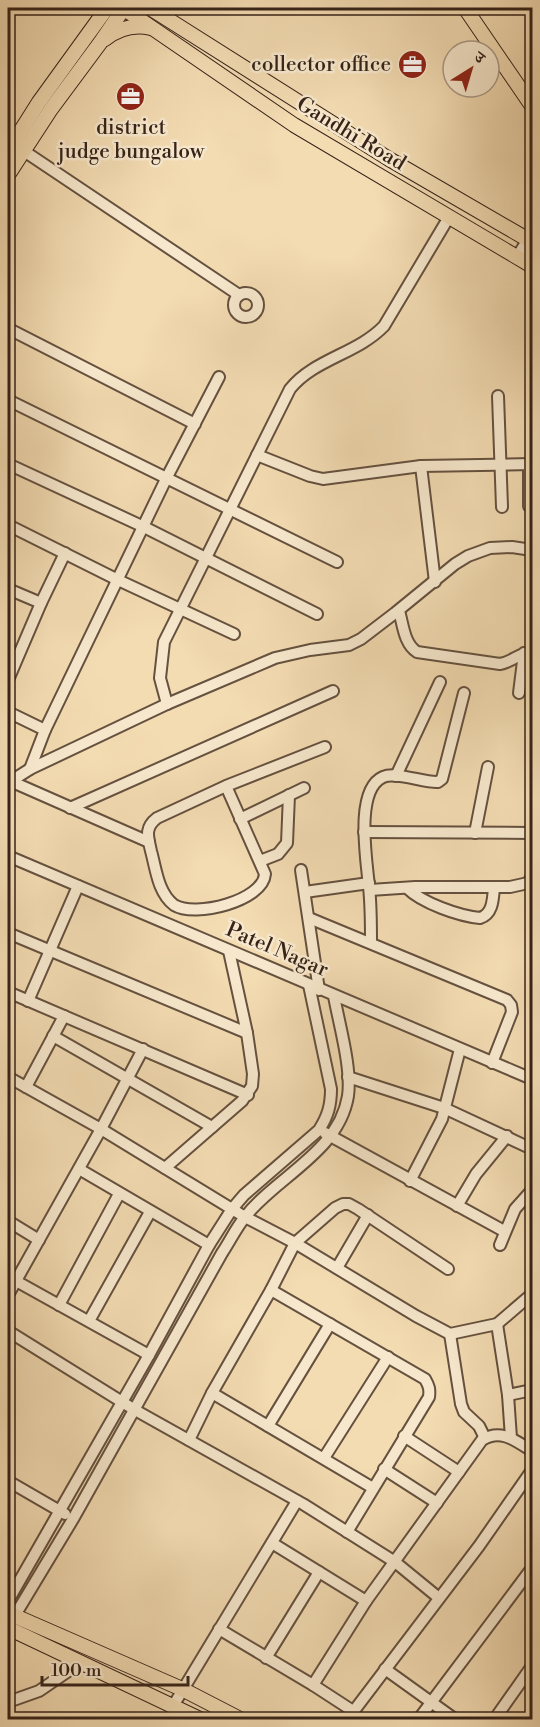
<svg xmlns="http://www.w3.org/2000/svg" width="540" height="1727" font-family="'Libre Bodoni','Noto Serif Devanagari',serif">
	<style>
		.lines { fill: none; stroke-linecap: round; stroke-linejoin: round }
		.minor-casing { stroke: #65513f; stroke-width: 14 }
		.major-casing { stroke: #362319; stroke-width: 16 }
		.minor { stroke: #f7e8cd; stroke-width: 10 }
		.major { stroke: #f3dbb2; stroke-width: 14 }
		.labels { text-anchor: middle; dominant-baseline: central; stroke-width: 5; stroke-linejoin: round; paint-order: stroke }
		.poi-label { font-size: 21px; fill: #362319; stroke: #f7e8cd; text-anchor: end }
		.street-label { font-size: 21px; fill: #362319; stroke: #f7e8cd }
	</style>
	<rect width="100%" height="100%" fill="#f3dbb2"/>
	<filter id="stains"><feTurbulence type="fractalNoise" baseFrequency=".00333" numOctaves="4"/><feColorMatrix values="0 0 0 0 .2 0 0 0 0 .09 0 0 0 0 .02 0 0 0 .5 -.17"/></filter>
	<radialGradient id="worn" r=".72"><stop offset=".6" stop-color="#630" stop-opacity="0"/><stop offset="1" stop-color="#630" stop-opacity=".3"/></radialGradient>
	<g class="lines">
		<defs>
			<g id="minor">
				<path d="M18,147l221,148"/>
				<path d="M517,257l15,-24"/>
				<circle cx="246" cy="305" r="12"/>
				<path d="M11,330l184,94"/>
				<path d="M498,396l4,111"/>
				<path d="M8,400l329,162"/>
				<path d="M257,455l53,21 13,3 98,-13 111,-2"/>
				<path d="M8,464l136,63 173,87"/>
				<path d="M529,464v42"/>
				<path d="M421,466l14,116"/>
				<path d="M8,525l110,55 116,54"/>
				<path d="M8,589l33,14"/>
				<path d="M399,611c4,13 5,33 18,41l83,12c12,-2 19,-11 32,-12"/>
				<path d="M8,680l33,-77 24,-50"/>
				<path d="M519,693l5,-40"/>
				<path d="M167,704l-7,-26 4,-36 126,-253c24,-30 67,-35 94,-63l65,-109"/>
				<path d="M8,712l37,18"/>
				<path d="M30,769l15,-39 122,-253 52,-100"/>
				<path d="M396,776l44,-94"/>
				<path d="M8,780l141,62"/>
				<path d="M8,783l22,-14 137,-65 108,-46 35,-8 39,-5 12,-6 34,-26 60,-49 13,-8 22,-8 22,-1 20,3"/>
				<path d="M226,786l39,88c-2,27 -70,44 -91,31 -16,-12 -18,-36 -23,-54 -3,-14 -7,-23 6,-33l69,-32 99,-39"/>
				<path d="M70,808l263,-117"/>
				<path d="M240,819l64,-31"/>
				<path d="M364,832l168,1"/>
				<path d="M475,833l13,-66"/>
				<path d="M8,856l524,223"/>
				<path d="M260,861l18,-7 9,-11 2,-48"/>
				<path d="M301,870l18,120"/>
				<path d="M407,888c15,15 52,28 73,30 13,-4 13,-19 14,-31"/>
				<path d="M370,890l45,-3h95l18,-4 4,-7"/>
				<path d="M305,892l64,-9"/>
				<path d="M309,918l198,82 4,5 1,7 -20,51"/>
				<path d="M8,933l239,100"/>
				<path d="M371,942c0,-18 0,-37 -2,-55 -2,-25 -15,-97 14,-110 13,-6 41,6 55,5l4,-3 22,-86"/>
				<path d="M8,992l240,103"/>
				<path d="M28,1001l50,-115"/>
				<path d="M53,1036l159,91"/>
				<path d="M8,1077l93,52 144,88 50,26 121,73 34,18 47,-10 35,-30"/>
				<path d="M348,1077l96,31 88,41"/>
				<path d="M26,1087l38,-71"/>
				<path d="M325,1133l179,98"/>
				<path d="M165,1168l77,-67 10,-15 1,-12 -6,-41 -18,-82"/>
				<path d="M79,1169l130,76"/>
				<path d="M410,1181l32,-62 18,-70"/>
				<path d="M457,1206l19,-32 31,-38"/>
				<path d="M8,1221l31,19"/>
				<path d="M500,1245l15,-36 17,-19"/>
				<path d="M337,1268l31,-53"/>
				<path d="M16,1281l133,74"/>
				<path d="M271,1290l154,89c4,7 5,10 4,18l-82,135"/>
				<path d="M8,1295l93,-166 42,-80"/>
				<path d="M59,1305l60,-111"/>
				<path d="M89,1321l61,-109"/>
				<path d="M497,1324l11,71 3,43"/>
				<path d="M8,1331l127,79 168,94 92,58 44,36"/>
				<path d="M450,1334l11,70 3,8 15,14 6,12"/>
				<path d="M212,1393l161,95"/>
				<path d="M508,1395l24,-5"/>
				<path d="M268,1426l62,-102"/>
				<path d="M404,1436l55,36"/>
				<path d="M189,1440l23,-47 59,-103 24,-47 40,-35 8,-4h6l9,5 90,60"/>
				<path d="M324,1458l64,-101"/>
				<path d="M384,1469l53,34"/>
				<path d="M8,1481l57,33"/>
				<path d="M272,1543l94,58"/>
				<path d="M8,1601l141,-246 60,-110 23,-36 12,-14 75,-65c9,-14 12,-25 12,-41l-22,-104"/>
				<path d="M11,1622l62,-103 149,-266c8,-12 14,-25 23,-36 31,-40 94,-65 103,-121 4,-28 -9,-72 -14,-100"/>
				<path d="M219,1629l94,56 40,26"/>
				<path d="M266,1658l53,-86"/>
				<path d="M385,1669l71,51"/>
				<path d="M313,1685l53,-84 116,-161c19,-12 34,1 50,11"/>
				<path d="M8,1702l31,-11 41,-28"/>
				<path d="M173,1706l124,-205"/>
				<path d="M347,1720l132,-174 53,-76"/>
				<path d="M418,1720l114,-152"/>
				<path d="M494,1720l38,-54"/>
			</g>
			<g id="major">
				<path d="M123,8l171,117 238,141"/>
				<path d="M150,8l239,151 143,83"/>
				<path d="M465,8l67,98"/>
				<path d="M105,39c14,-11 29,-15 46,-11"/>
				<path d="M8,151l31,-49 68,-94"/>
				<path d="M8,175l43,-66 49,-66 24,-35"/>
				<path d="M8,1613l174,76 60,31"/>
				<path d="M8,1628l194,92"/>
			</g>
		</defs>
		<!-- minor casing -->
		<use href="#minor" class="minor-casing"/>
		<!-- major casing -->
		<use href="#major" class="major-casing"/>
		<!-- minor -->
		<use href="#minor" class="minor"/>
		<!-- major -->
		<use href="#major" class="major"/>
	</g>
	<!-- icons -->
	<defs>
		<symbol id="office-disc" viewBox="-11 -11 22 22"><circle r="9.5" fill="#8f2418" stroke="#f7e8cd"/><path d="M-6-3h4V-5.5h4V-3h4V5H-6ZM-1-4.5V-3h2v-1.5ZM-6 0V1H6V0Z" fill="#fff"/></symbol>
	</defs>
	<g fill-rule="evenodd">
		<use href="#office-disc" x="396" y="48" width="33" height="33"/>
		<use href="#office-disc" x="114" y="80" width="33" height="33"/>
	</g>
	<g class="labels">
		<!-- poi labels -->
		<g class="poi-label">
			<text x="391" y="65">collector office</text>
			<text x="131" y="128" text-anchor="middle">district<tspan x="131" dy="24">judge bungalow</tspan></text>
		</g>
		<!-- street labels -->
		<g class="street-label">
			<text transform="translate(351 134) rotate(31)">Gandhi Road</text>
			<text transform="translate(277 950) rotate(23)">Patel Nagar</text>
		</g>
	</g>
	<!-- margin -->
	<rect width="540" height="1727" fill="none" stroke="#f3dbb2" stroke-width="30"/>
	<rect x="9" y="9" width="522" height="1709" fill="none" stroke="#362319" stroke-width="3"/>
	<rect x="15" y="15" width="510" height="1697" fill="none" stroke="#362319" stroke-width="1.5"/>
	<!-- north arrow -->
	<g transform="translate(471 69) rotate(37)"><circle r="28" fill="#f7e8cd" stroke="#aa9985" stroke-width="1.5"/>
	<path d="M0-4.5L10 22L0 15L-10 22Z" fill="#8f2418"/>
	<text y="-9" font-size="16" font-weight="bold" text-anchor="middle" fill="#362319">उ</text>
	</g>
	<!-- scale -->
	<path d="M42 1676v9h146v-9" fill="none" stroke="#362319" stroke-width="3"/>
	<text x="51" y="1676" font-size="18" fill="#362319" stroke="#f7e8cd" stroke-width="4.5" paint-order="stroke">100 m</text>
	<rect width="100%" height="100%" filter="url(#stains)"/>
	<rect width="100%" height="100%" fill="url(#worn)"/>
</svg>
